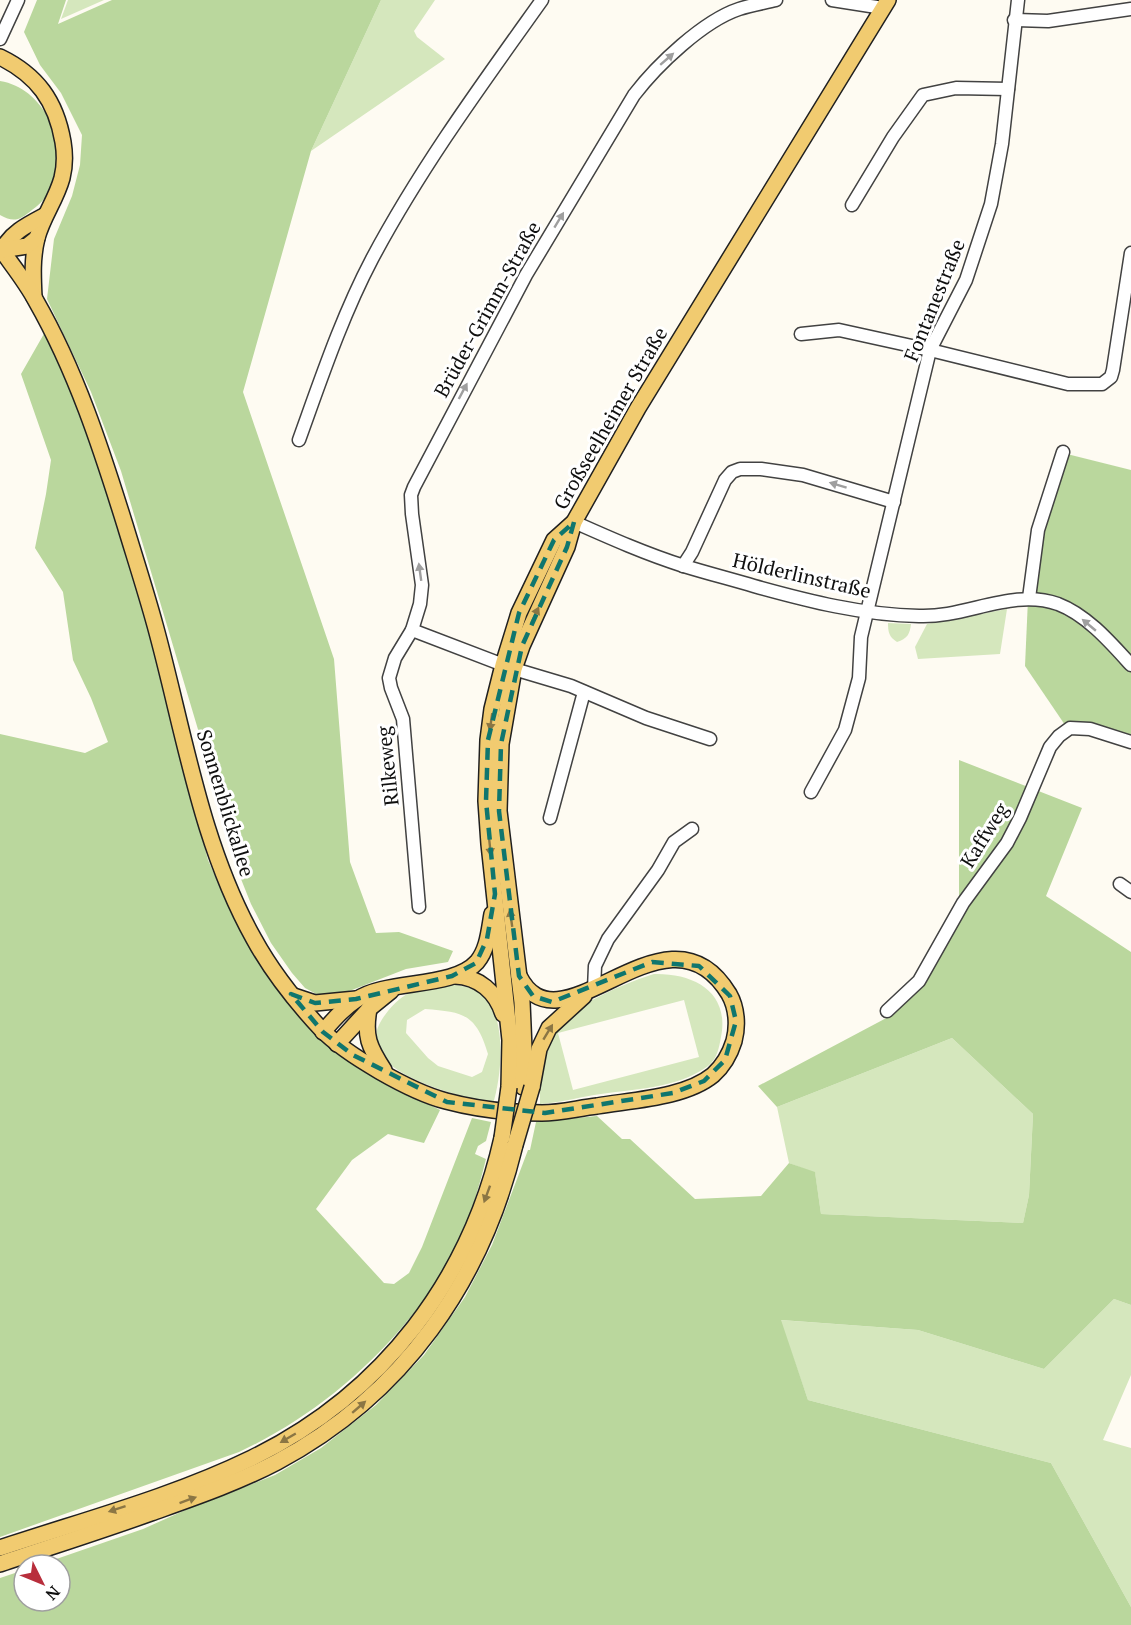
<svg xmlns="http://www.w3.org/2000/svg" width="1131" height="1625" font-family="'PT Serif',serif">
	<style>
		.green { fill: #d5e7bd; fill-rule: evenodd }
		.forest { fill: #bad79d }
		.lines { fill: none; stroke-linecap: round; stroke-linejoin: round }
		.minor-casing { stroke: #424242; stroke-width: 15 }
		.major-casing { stroke: #202020; stroke-width: 18 }
		.minor { stroke: #fff; stroke-width: 12 }
		.major { stroke: #f1cb70; stroke-width: 15 }
		.major-bridge-casing { stroke: #202020; stroke-width: 18; stroke-linecap: butt }
		.major-bridge { stroke: #f1cb70; stroke-width: 15 }
		.oneway { fill: #9f9f9f }
		.oneway2 { fill: #8b7644 }
		.marked { fill: none; stroke: #0f766e; stroke-width: 4.5; stroke-dasharray: 12 8; stroke-linejoin: round }
		.labels { text-anchor: middle; dominant-baseline: central; stroke-width: 6; stroke-linejoin: round; paint-order: stroke }
		.street-label { font-size: 20px; fill: #0f0f0f; stroke: #fff }
	</style>
	<rect width="100%" height="100%" fill="#fefbf2"/>
	<!-- green -->
	<g class="green">
		<path d="M68,0h36l-43,19z"/>
		<path d="M381,0h54l-21,31 3,6 28,22 -134,92z"/>
		<path d="M1007,609l-7,45 -82,5 -3,-12 12,-23z"/>
		<path d="M888,623l23,1c-1,10 -4,15 -14,18 -8,-5 -9,-10 -9,-19z"/>
		<path d="M654,974c40,-1 76,18 67,63 -2,11 -4,22 -13,29 -31,23 -77,23 -114,29 -18,3 -36,8 -54,9v-15h-1c2,-20 4,-41 15,-58 18,-26 71,-48 100,-57zM684,1000l15,57 -126,33 -15,-57z"/>
		<path d="M449,984c11,2 22,2 31,9 28,20 22,82 13,111 -35,-9 -150,-33 -108,-89 19,-25 34,-28 64,-31zM425,1009c39,3 51,5 63,45l-6,18 -10,5 -34,-11 -10,-8 -22,-25 1,-13z"/>
		<path d="M952,1038l81,76 -4,81 -6,28 -202,-9 -6,-41 -26,-10 -12,-56z"/>
		<path d="M1114,1299l17,6v70l-28,65 28,8v159l-80,-144 -243,-63 -28,-80 138,10 126,39z"/>
	</g>
	<!-- forest -->
	<g class="forest">
		<path d="M37,0h29l-8,24 54,-24h269l-70,151 -68,241 91,267 16,203 26,71 23,-1 54,19 -5,11 -42,7 -54,21 -17,5 -15,1 -15,-8 -13,-15 -21,-30 -20,-39 -12,-30 -31,-111 -87,-292 -30,-79 -44,-93 7,-60 18,-43 8,-31 2,-30 -21,-42 -21,-28 -16,-33z"/>
		<path d="M0,81c44,7 68,61 54,101 -4,11 -12,21 -22,28 -12,10 -18,13 -32,5z"/>
		<path d="M45,332l31,72 31,83 34,116 67,257 25,57 49,78 22,28 61,49 75,38 -16,33 -36,-9 -36,26 -36,49 68,74 10,1 15,-11 13,-26 50,-129 19,4 -5,19 -8,5 -3,8 11,5c-10,40 -22,79 -43,115 -11,18 -26,35 -39,51 -46,54 -101,97 -165,127l-239,85v-803l85,19 23,-11 -17,-44 -18,-38 -10,-68 -28,-44 11,-54 5,-34 -30,-86z"/>
		<path d="M1067,454l64,16v269l-66,-14 -40,-59 3,-67 6,-34z"/>
		<path d="M959,760l123,48 -36,88 85,56v353l-17,-6 -70,70 -126,-39 -137,-10 27,80 243,63 80,144v18h-1131v-47l24,-8v31h36v-36h-21l104,-36 47,-21 85,-33 46,-27 55,-43 48,-50 41,-58 27,-52 36,-95h2l6,-28 61,-6 25,23h8l65,60 66,-3 28,-33 26,9 6,42 202,9 6,-28 4,-81 -81,-76 -175,69 -19,-21 134,-71 32,-31 43,-77 -8,-5z"/>
	</g>
	<g class="lines">
		<defs>
			<g id="minor">
				<path d="M832,0l51,8"/>
				<path d="M1014,20l34,1 83,-12"/>
				<path d="M0,39l18,-39"/>
				<path d="M852,205l41,-68 30,-42 33,-7 52,1"/>
				<path d="M801,334l38,-4 91,20 138,34h34l9,-7 2,-7 18,-117"/>
				<path d="M299,440c22,-61 43,-124 73,-181 49,-92 110,-175 170,-259"/>
				<path d="M574,522c36,16 72,32 110,44 23,7 46,13 70,20 54,15 109,29 165,30 47,2 93,-28 139,-12 29,11 53,39 73,61"/>
				<path d="M683,566l9,-14 33,-72 7,-8 8,-3h21l42,6 91,27"/>
				<path d="M1029,598l9,-68 25,-78"/>
				<path d="M412,630l102,39 57,17 75,32 64,21"/>
				<path d="M811,792l34,-62 14,-52 2,-41 69,-287 36,-70 25,-76 11,-60 16,-144"/>
				<path d="M550,818l34,-126"/>
				<path d="M1120,884l11,8"/>
				<path d="M419,907l-16,-188 -12,-31 -2,-10 6,-20 17,-28 8,-26 2,-19 -10,-71 -1,-19 3,-8 112,-212 108,-180c23,-30 69,-74 105,-86 12,-4 25,-6 37,-9"/>
				<path d="M594,989l1,-23 13,-27 50,-69 16,-28 18,-13"/>
				<path d="M887,1011l32,-30 44,-78 44,-60 13,-25 30,-71 9,-11 11,-8 20,1 41,13"/>
			</g>
			<g id="major">
				<path d="M0,57c37,18 56,44 63,85 2,12 2,24 -1,36 -6,22 -19,38 -25,60 -5,20 -4,39 -3,59"/>
				<path d="M0,248c12,17 26,34 36,53 40,70 65,147 89,224 10,33 21,67 30,100 29,105 45,218 99,314 18,33 42,63 67,90 25,26 90,63 125,72 30,8 64,12 96,12 18,0 37,-5 55,-7 35,-6 88,-8 116,-31 10,-9 17,-21 21,-34 4,-15 3,-33 -5,-47 -62,-103 -168,65 -210,-18"/>
				<path d="M2,250c9,-17 25,-25 42,-34"/>
				<path d="M2,250l25,-4 10,-8"/>
				<path d="M455,976c24,1 41,16 48,38"/>
				<path d="M294,996l21,7 41,-4"/>
				<path d="M369,1009c-5,27 0,38 15,61"/>
				<path d="M323,1032c9,-11 21,-24 33,-32 30,-21 97,-11 121,-38 11,-13 12,-32 15,-48"/>
				<path d="M337,1044l33,-36 21,-17"/>
				<path d="M509,1087l1,-47 -21,-196 -3,-43 2,-61 4,-31 11,-44 16,-52 35,-73 20,-18 64,-114 250,-408"/>
				<path d="M523,1087l1,-38 -2,-47 -23,-191 2,-67 13,-75 8,-23 45,-99 7,-25"/>
				<path d="M532,1087l7,-38 10,-21 35,-32"/>
				<path d="M0,1548c84,-28 172,-51 252,-90 131,-64 218,-178 250,-320"/>
				<path d="M0,1564c50,-17 101,-33 151,-51 42,-15 86,-30 126,-51 126,-67 205,-180 238,-317"/>
			</g>
		</defs>
		<!-- minor casing -->
		<use href="#minor" class="minor-casing"/>
		<!-- major casing -->
		<use href="#major" class="major-casing"/>
		<!-- minor -->
		<use href="#minor" class="minor"/>
		<!-- major -->
		<use href="#major" class="major"/>
		<defs>
			<g id="major-bridge">
				<path d="M502,1138l7,-51"/>
				<path d="M515,1145l17,-58"/>
			</g>
		</defs>
		<!-- major-bridge casing -->
		<use href="#major-bridge" class="major-bridge-casing"/>
		<!-- major-bridge -->
		<use href="#major-bridge" class="major-bridge"/>
	</g>
	<!-- one-way arrows -->
	<defs><path id="oneway-solid" d="M-6-.8H1V-3.2L6.5 0L1 3.2V.8H-6Z" transform="scale(1.5)"/></defs>
	<g class="oneway">
		<use href="#oneway-solid" transform="translate(667 59) rotate(-41)"/>
		<use href="#oneway-solid" transform="translate(559 220) rotate(-59)"/>
		<use href="#oneway-solid" transform="translate(463 391) rotate(-62)"/>
		<use href="#oneway-solid" transform="translate(838 485) rotate(-163)"/>
		<use href="#oneway-solid" transform="translate(420 572) rotate(-98)"/>
		<use href="#oneway-solid" transform="translate(1089 625) rotate(-140)"/>
	</g>
	<g class="oneway2">
		<use href="#oneway-solid" transform="translate(535 615) rotate(-65)"/>
		<use href="#oneway-solid" transform="translate(491 722) rotate(98)"/>
		<use href="#oneway-solid" transform="translate(490 847) rotate(84)"/>
		<use href="#oneway-solid" transform="translate(511 918) rotate(-98)"/>
		<use href="#oneway-solid" transform="translate(548 1032) rotate(-59)"/>
		<use href="#oneway-solid" transform="translate(487 1194) rotate(110)"/>
		<use href="#oneway-solid" transform="translate(359 1407) rotate(-41)"/>
		<use href="#oneway-solid" transform="translate(288 1438) rotate(150)"/>
		<use href="#oneway-solid" transform="translate(188 1500) rotate(-20)"/>
		<use href="#oneway-solid" transform="translate(117 1509) rotate(162)"/>
	</g>
	<!-- marked area -->
	<path class="marked" d="M574,522l-7,25 -45,99 -21,98 -2,67 20,165 14,20 19,6 100,-40 47,4 31,30 6,25 -11,39 -21,21 -31,12 -128,20 -98,-11 -94,-47 -30,-23 -32,-38 24,9 41,-4 96,-23 24,-13 11,-24 8,-45 -9,-93 2,-61 31,-127 35,-73z"/>
	<g class="labels">
		<!-- street labels -->
		<g class="street-label">
			<text transform="translate(934 300) rotate(-68)">Fontanestraße</text>
			<text transform="translate(487 309) rotate(-61)">Brüder-Grimm-Straße</text>
			<text transform="translate(610 418) rotate(-60)">Großseelheimer Straße</text>
			<text transform="translate(802 575) rotate(13)">Hölderlinstraße</text>
			<text transform="translate(387 766) rotate(-96)">Rilkeweg</text>
			<text transform="translate(226 803) rotate(73)">Sonnenblickallee</text>
			<text transform="translate(984 835) rotate(-58)">Kaffweg</text>
		</g>
	</g>
	<!-- north arrow -->
	<g transform="translate(42 1583) rotate(133)"><circle r="28" fill="#ffffff" stroke="#9f9f9f" stroke-width="1.5"/>
	<path d="M0-4.5L10 22L0 15L-10 22Z" fill="#b82e3c"/>
	<text y="-9" font-size="16" font-weight="bold" text-anchor="middle" fill="#0f0f0f">N</text>
	</g>
</svg>
